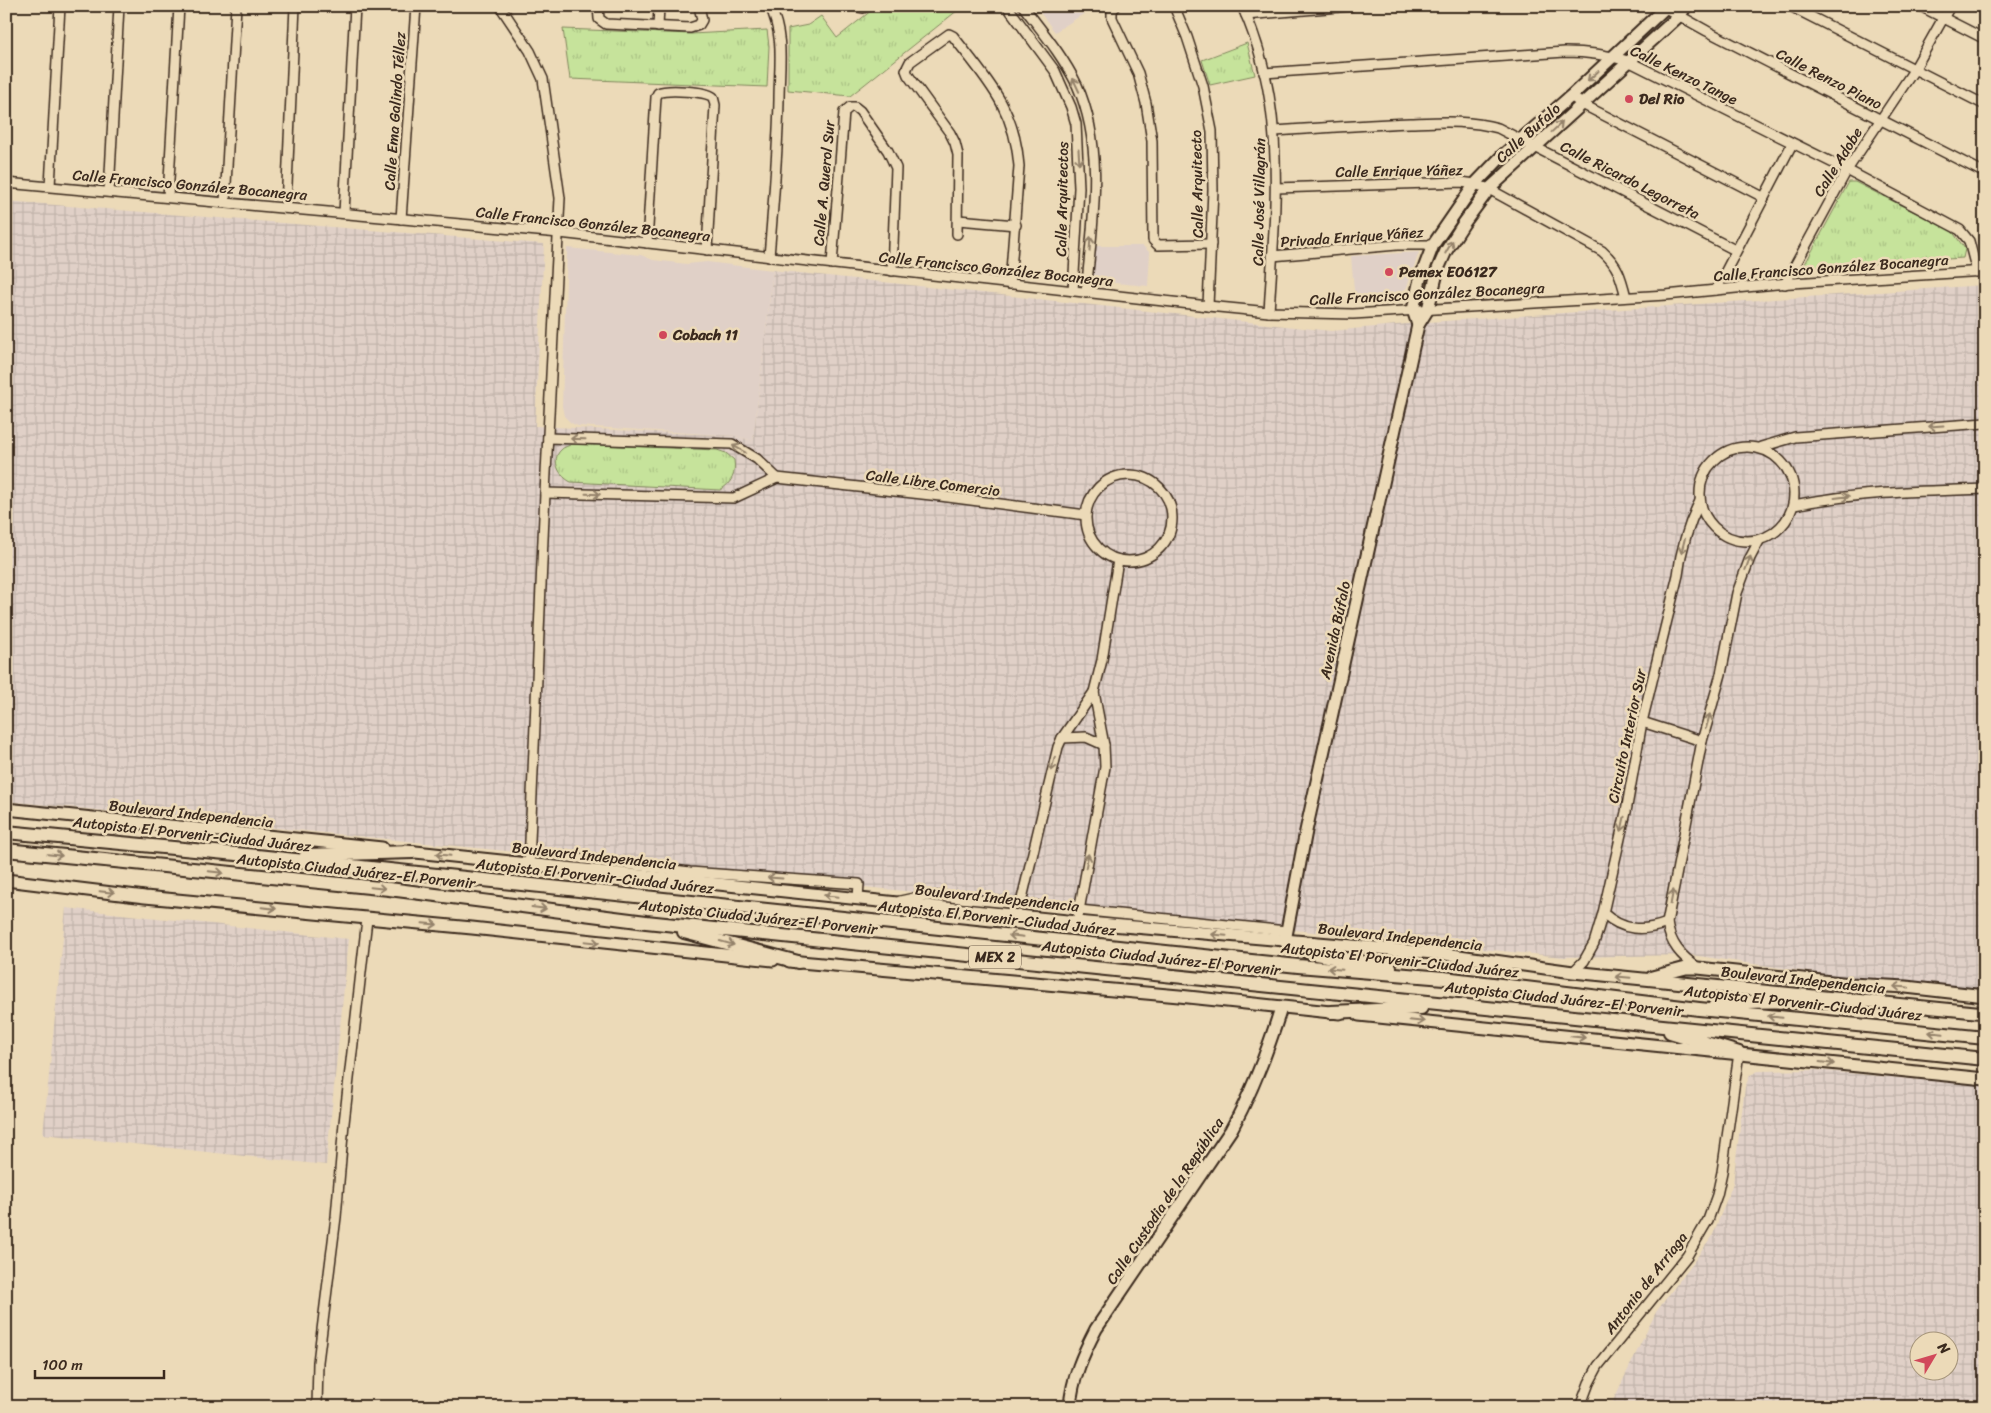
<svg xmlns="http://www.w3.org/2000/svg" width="1991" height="1413" font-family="Sriracha,sans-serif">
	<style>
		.built { fill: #e0d0c7 }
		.industrial { fill: url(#industrial-grid); fill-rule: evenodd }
		.park { fill: url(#park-tufts); stroke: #80865c }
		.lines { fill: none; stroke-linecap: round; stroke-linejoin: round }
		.minor-casing { stroke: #3b2a1e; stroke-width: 12 }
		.major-casing { stroke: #3b2a1e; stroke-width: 15 }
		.highway-casing { stroke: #3b2a1e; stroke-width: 16 }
		.minor { stroke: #ecdab8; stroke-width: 9 }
		.major { stroke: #ecdab8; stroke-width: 11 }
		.highway { stroke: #ecdab8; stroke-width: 12 }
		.oneway { stroke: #94826b }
		.poi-dot { fill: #d1495b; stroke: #ecdab8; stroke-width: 2 }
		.labels { text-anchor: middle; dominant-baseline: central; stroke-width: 5; stroke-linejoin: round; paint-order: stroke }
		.shield { fill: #ecdab8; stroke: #705f4c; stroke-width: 1 }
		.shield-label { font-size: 14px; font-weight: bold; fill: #3b2a1e }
		.street-label { font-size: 15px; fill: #3b2a1e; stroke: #ecdab8 }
		.poi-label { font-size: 15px; font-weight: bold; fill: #3b2a1e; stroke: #ecdab8; text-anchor: start }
	</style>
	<defs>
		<pattern id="industrial-grid" width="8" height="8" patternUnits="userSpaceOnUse" patternTransform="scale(1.25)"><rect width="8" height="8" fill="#e0d0c7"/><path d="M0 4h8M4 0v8" fill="none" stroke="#c1b3aa"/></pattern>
		<pattern id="park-tufts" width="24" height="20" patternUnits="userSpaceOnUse" patternTransform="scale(1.25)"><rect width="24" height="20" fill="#c6e39b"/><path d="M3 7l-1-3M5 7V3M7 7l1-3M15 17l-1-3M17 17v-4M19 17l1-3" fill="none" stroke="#abc385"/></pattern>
	</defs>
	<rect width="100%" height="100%" fill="#ecdab8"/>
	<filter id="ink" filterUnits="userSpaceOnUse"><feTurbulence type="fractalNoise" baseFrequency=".02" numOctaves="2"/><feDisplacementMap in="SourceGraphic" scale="10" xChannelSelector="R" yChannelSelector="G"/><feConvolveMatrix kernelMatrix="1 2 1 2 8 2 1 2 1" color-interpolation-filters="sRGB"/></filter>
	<g filter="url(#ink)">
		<!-- built -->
		<g class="built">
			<path d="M1035,6h61l-41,26z"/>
			<path d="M1096,246h47l7,7 -2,33 -55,-5z"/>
			<path d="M567,248l74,7 12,5 34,4 20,-2 66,8 -20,171 -17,-5 -158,-10 -7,-3 -7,-7 -2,-10z"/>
			<path d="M1419,252l-12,35 -10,13 -42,1 -4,-45z"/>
		</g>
		<!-- industrial -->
		<g class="industrial">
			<path d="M6,201l538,43 -9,182 201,10 17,5 20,-171 558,61 98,-9 556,-37v705l-155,-15 -139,-20 -128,2 -1557,-156z"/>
			<path d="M66,908l283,31 -23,226 -283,-31z"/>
			<path d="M1816,1070l169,16v321h-375l46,-95 56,-75 21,-54 12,-96 5,-12 8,-4zM1918,1340h30v30h-30z"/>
		</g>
		<!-- park -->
		<g class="park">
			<path d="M877,6h86l-113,90 -62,-6v-61l20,-4 13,-9 16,22z"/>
			<path d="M563,29l128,5 76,-4 2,16 -2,41 -197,-8z"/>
			<path d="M1247,43l8,32 -45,10 -8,-25z"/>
			<path d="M1849,182h6l97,49 13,18 -2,9 -156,10 -2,-4z"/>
			<path d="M572,444l145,6 9,3 8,7c2,14 -2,23 -14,30l-149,-8c-11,-5 -21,-22 -10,-32 2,-3 8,-4 11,-6z"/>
		</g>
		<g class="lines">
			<defs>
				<g id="minor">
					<path d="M500,6l30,45 13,28 17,119 -15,295 -16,371"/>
					<path d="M598,6l1,13 7,5 84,4 9,-3 3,-5 -3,-14"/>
					<path d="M854,6l9,2 4,-2"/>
					<path d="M1007,6l48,65 16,36 5,17 3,64 -6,103"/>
					<path d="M1023,6c19,25 40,50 54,79 29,65 15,140 9,208"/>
					<path d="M1116,6l-4,5v7l26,55 8,30 6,38 1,99 5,5 53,-1"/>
					<path d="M1174,6l13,31 16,49 9,45 1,59 -5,116"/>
					<path d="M1242,6c46,99 33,202 27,306"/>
					<path d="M1662,6l45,25 278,142"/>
					<path d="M1790,6l195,99"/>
					<path d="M1920,6l65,33"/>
					<path d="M1246,15l105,-9"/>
					<path d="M658,27l1,-21"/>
					<path d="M1264,73l301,-21c23,0 40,2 63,9l219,109 113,60 9,11 8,31"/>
					<path d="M1571,96l11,8 181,93"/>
					<path d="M1275,131c45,-3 90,-6 135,-8 30,-1 59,-3 88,5l237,122"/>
					<path d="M6,183l553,50 649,73 61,6 84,2 313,-19 110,-11 209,-13"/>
					<path d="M50,186l10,-180"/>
					<path d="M1276,188l185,-6 14,2 14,5 113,62c16,14 19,26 24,46"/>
					<path d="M109,192l10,-186"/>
					<path d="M168,197l11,-191"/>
					<path d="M225,202l11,-196"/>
					<path d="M286,207l9,-201"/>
					<path d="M344,213l11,-207"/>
					<path d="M401,219l15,-213"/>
					<path d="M958,220l58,5"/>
					<path d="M957,234l1,-79 -3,-12 -5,-10 -42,-58 -2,-5 4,-8 39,-28 4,2c34,44 62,72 66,130l-9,118"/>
					<path d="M647,243l9,-146 2,-4c9,-4 47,-2 55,4l2,8 -8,145"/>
					<path d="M1272,256l125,-11h36"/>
					<path d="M769,257c4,-52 9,-104 10,-157 0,-34 6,-62 -9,-94"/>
					<path d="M832,264l12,-152 6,-5h5l5,4 28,40 8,17 -4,103"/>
					<path d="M1785,284l62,-114 67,-100 36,-64"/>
					<path d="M1716,290l76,-146"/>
					<path d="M548,438l184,6 25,15 20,19"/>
					<circle cx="1747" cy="494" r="47"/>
					<path d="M1761,447l34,-10 190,-14"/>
					<circle cx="1129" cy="518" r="43"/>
					<path d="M545,493l189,5 43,-20 163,18 146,19"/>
					<path d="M1794,505c65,-13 125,-14 191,-16"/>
					<path d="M1642,722l60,19"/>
					<path d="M1062,738l24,-1 18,8"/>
					<path d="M529,852l161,20 169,12 -1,14"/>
					<path d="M900,901l23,-5h16l348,35"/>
					<path d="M1021,903l37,-156 4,-9 32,-46 8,-32 16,-100"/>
					<path d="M1603,913c20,18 40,19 64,10"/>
					<path d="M1077,922l28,-155 -1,-22 -10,-53"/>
					<path d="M1698,968c-17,-12 -28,-24 -31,-45l35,-182 19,-67 16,-81 13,-35 9,-17"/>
					<path d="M1573,972l11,-11 10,-18 9,-30 23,-101 16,-90 36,-147c3,-27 10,-50 22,-74"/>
					<path d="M317,1407l1,-45 18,-145 8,-94 23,-204"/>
					<path d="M1580,1407l9,-24 9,-17 89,-110 21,-36 9,-25 5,-23 17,-119"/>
				</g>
				<g id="major">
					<path d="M1418,325l-5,-15 7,-31 13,-34 42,-61 27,-28 69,-60 96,-90"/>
					<path d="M6,809l376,39"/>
					<path d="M406,851l671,71 368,32 128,18 412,41"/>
					<path d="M6,880l139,17 327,31 301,32"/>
					<path d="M1285,941l21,-110 112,-506 10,-16 10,-40 8,-18 18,-28 25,-34 191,-174 6,-9"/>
					<path d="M789,961l390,35 161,17"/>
					<path d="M1652,977l34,-9h12l153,16 55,3 79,9"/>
					<path d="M1359,1015l626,64"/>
					<path d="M1070,1407c2,-29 13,-53 26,-78l135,-199c21,-38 37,-80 50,-122"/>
				</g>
				<g id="highway">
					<path d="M6,832l251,24 1041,110 146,12 255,31 286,29"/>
					<path d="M6,850l383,39 257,33 1339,137"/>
					<path d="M306,855l107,-3"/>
					<path d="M684,932l114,30"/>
					<path d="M1285,941l25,12 80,14"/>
					<path d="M1715,1005c42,-7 85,0 128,-6"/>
					<path d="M1331,1012l90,-4"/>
					<path d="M1670,1032l69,21"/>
				</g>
			</defs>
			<!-- minor casing -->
			<use href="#minor" class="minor-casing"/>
			<!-- major casing -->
			<use href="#major" class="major-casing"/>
			<!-- highway casing -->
			<use href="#highway" class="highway-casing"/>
			<!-- minor -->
			<use href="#minor" class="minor"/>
			<!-- major -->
			<use href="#major" class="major"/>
			<!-- highway -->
			<use href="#highway" class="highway"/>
		</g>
		<!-- one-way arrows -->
		<defs><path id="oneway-shaft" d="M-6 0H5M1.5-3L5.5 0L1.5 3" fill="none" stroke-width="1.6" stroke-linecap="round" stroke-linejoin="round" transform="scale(1.25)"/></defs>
		<g class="oneway">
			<use href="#oneway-shaft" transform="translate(1593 76) rotate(138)"/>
			<use href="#oneway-shaft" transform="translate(1076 85) rotate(-115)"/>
			<use href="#oneway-shaft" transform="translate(1557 127) rotate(-43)"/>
			<use href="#oneway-shaft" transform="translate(1079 157) rotate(86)"/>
			<use href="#oneway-shaft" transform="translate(1090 244) rotate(-86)"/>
			<use href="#oneway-shaft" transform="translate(1449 247) rotate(-60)"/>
			<use href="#oneway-shaft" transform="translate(1936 426) rotate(176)"/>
			<use href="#oneway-shaft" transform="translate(578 439) rotate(-178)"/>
			<use href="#oneway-shaft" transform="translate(739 449) rotate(-151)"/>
			<use href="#oneway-shaft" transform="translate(593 494) rotate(2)"/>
			<use href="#oneway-shaft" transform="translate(1842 497) rotate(-7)"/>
			<use href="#oneway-shaft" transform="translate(1683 546) rotate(104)"/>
			<use href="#oneway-shaft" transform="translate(1748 563) rotate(-69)"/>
			<use href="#oneway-shaft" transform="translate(1708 721) rotate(-74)"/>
			<use href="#oneway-shaft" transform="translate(1053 764) rotate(105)"/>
			<use href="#oneway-shaft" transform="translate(1623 824) rotate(102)"/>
			<use href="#oneway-shaft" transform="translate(55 855) rotate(6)"/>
			<use href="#oneway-shaft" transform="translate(443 855) rotate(-174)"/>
			<use href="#oneway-shaft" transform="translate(1087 861) rotate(-79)"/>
			<use href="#oneway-shaft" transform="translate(216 872) rotate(6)"/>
			<use href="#oneway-shaft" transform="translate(775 878) rotate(-176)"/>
			<use href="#oneway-shaft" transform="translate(378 888) rotate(6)"/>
			<use href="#oneway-shaft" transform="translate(107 892) rotate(6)"/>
			<use href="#oneway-shaft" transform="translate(831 896) rotate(-174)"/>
			<use href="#oneway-shaft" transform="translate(1672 897) rotate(-79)"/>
			<use href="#oneway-shaft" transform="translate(269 908) rotate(6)"/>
			<use href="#oneway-shaft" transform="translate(539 908) rotate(7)"/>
			<use href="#oneway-shaft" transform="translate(430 924) rotate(5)"/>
			<use href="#oneway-shaft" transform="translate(1219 935) rotate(-175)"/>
			<use href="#oneway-shaft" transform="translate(1016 936) rotate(-174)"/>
			<use href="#oneway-shaft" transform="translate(592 942) rotate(6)"/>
			<use href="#oneway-shaft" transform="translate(727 943) rotate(15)"/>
			<use href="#oneway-shaft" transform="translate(1335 969) rotate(-175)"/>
			<use href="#oneway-shaft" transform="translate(1623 977) rotate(-175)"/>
			<use href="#oneway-shaft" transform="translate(1901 987) rotate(-176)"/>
			<use href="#oneway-shaft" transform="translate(1775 1017) rotate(-174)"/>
			<use href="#oneway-shaft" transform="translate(1417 1021) rotate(6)"/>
			<use href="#oneway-shaft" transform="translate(1936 1033) rotate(-174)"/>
			<use href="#oneway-shaft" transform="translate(1578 1037) rotate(6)"/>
			<use href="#oneway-shaft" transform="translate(1827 1063) rotate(7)"/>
		</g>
	</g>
	<!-- markers -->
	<g class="poi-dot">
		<circle cx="1629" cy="99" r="5"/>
		<circle cx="1389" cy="272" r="5"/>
		<circle cx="663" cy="335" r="5"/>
	</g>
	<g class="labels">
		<!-- shield labels -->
		<rect class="shield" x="969" y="945.5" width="52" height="23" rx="4"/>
		<g class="shield-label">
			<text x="995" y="957">MEX 2</text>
		</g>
		<!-- street labels -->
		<g class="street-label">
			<text transform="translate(1684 75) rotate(26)">Calle Kenzo Tange</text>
			<text transform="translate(1829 79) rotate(27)">Calle Renzo Piano</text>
			<text transform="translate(395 111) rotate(-86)">Calle Ema Galindo Téllez</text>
			<text transform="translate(1528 133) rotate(-42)">Calle Bufalo</text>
			<text transform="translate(1838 162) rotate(-58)">Calle Adobe</text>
			<text transform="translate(1399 171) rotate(-1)">Calle Enrique Yáñez</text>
			<text transform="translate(1630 180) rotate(27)">Calle Ricardo Legorreta</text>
			<text transform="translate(824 183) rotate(-85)">Calle A. Querol Sur</text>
			<text transform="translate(1197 184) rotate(-91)">Calle Arquitecto</text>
			<text transform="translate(190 185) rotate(5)">Calle Francisco González Bocanegra</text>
			<text transform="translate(1062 199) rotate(-89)">Calle Arquitectos</text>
			<text transform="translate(1259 202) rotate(-89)">Calle José Villagrán</text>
			<text transform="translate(593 224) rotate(6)">Calle Francisco González Bocanegra</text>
			<text transform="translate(1352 237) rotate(-4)">Privada Enrique Yáñez</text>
			<text transform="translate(1831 268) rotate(-4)">Calle Francisco González Bocanegra</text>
			<text transform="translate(996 269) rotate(6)">Calle Francisco González Bocanegra</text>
			<text transform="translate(1427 294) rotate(-3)">Calle Francisco González Bocanegra</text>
			<text transform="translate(933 483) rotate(7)">Calle Libre Comercio</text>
			<text transform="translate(1335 630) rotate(-78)">Avenida Búfalo</text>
			<text transform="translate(1627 736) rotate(-78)">Circuito Interior Sur</text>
			<text transform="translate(191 814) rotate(6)">Boulevard Independencia</text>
			<text transform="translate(192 834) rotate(6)">Autopista El Porvenir-Ciudad Juárez</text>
			<text transform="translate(594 856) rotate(6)">Boulevard Independencia</text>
			<text transform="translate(356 871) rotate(6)">Autopista Ciudad Juárez-El Porvenir</text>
			<text transform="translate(595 876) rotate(6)">Autopista El Porvenir-Ciudad Juárez</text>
			<text transform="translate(997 898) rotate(6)">Boulevard Independencia</text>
			<text transform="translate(758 917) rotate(6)">Autopista Ciudad Juárez-El Porvenir</text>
			<text transform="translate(997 918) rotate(6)">Autopista El Porvenir-Ciudad Juárez</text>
			<text transform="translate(1400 937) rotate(6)">Boulevard Independencia</text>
			<text transform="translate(1161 958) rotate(6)">Autopista Ciudad Juárez-El Porvenir</text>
			<text transform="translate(1400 960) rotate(6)">Autopista El Porvenir-Ciudad Juárez</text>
			<text transform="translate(1803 980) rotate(6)">Boulevard Independencia</text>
			<text transform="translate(1564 999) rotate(6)">Autopista Ciudad Juárez-El Porvenir</text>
			<text transform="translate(1803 1003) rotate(6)">Autopista El Porvenir-Ciudad Juárez</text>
			<text transform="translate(1165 1201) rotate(-56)">Calle Custodia de la República</text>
			<text transform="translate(1646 1283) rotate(-52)">Antonio de Arriaga</text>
		</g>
		<!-- poi labels -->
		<g class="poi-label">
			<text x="1639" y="99">Del Rio</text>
			<text x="1399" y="272">Pemex E06127</text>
			<text x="673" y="335">Cobach 11</text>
		</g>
	</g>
	<!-- margin -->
	<rect width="1991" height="1413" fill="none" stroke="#ecdab8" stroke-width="25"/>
	<rect x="12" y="12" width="1966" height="1388" fill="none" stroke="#3b2a1e" stroke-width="2" filter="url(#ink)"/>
	<!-- north arrow -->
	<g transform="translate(1934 1356) rotate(52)"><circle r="24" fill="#ecdab8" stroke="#a5947a"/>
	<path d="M0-4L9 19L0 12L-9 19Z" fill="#d1495b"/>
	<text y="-8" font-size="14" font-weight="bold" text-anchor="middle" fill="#3b2a1e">N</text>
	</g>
	<!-- scale -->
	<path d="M35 1370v8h129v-8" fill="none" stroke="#3b2a1e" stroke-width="2.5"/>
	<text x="42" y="1370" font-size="15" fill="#3b2a1e" stroke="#ecdab8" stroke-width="4" paint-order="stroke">100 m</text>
</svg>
